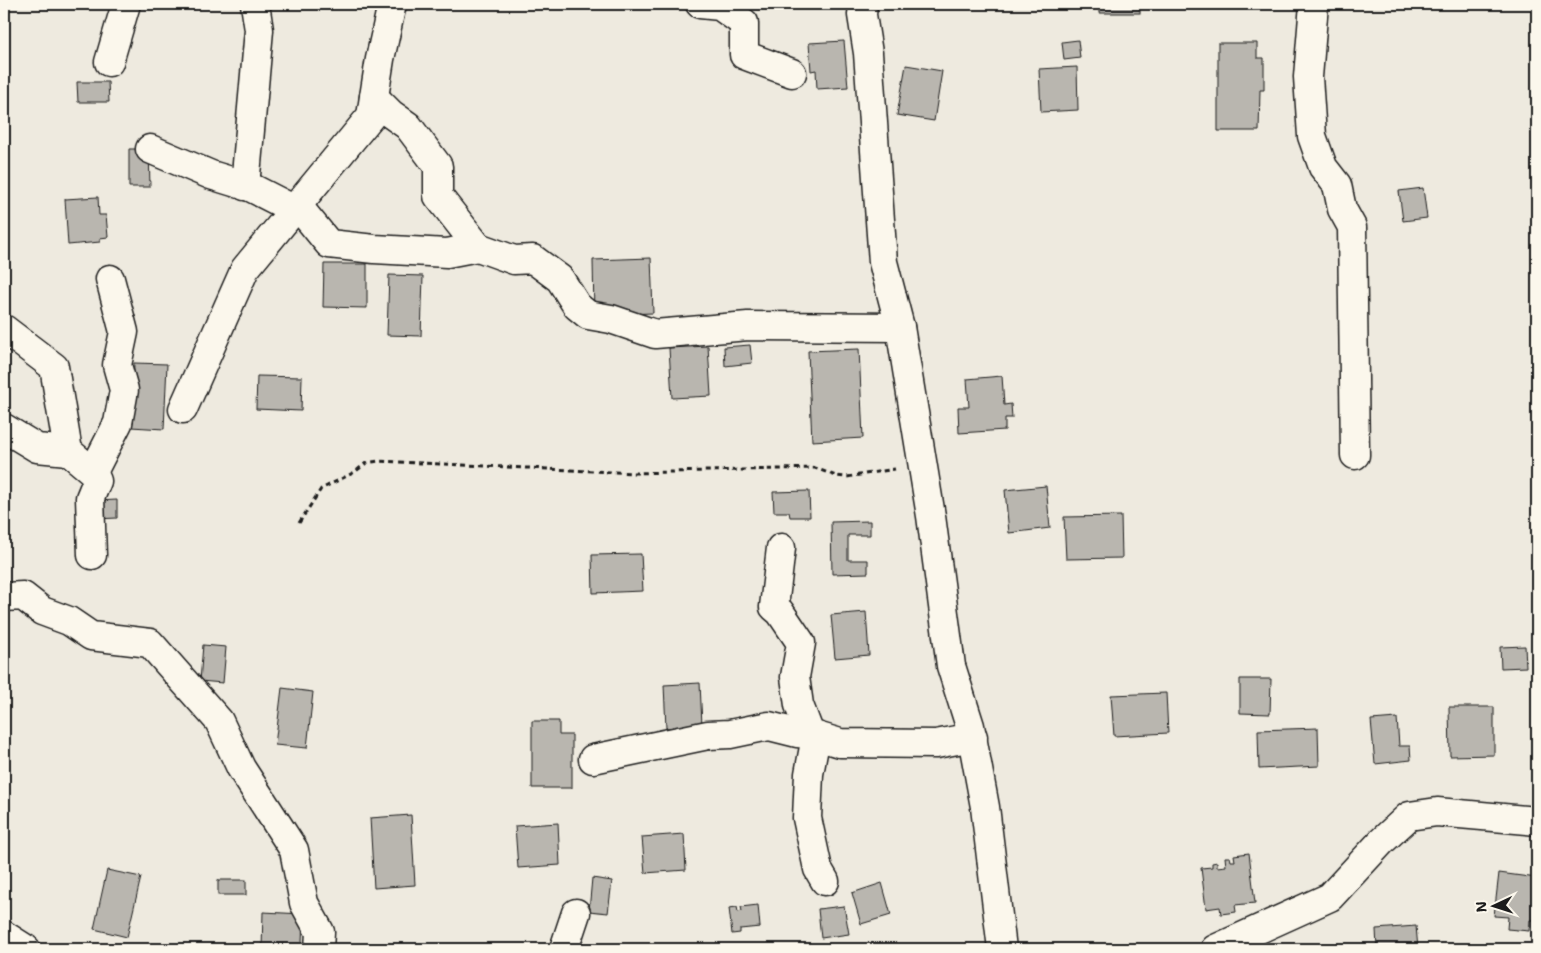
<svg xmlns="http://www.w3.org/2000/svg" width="1541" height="953" font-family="'Shantell Sans',sans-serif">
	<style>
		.building { fill: #b9b6af; stroke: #1c1c1c }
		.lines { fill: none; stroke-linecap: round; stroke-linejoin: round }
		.minor-casing { stroke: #1c1c1c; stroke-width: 31 }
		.path { stroke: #1c1c1c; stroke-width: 3; stroke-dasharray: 5 4; stroke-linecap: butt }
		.minor { stroke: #fbf7ec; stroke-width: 28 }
	</style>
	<rect width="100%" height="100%" fill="#eeeadf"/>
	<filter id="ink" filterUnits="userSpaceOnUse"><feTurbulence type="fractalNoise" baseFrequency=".02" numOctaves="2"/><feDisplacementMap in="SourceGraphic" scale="10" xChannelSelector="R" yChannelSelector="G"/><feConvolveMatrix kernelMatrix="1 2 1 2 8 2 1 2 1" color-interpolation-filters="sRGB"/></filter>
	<g filter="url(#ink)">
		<!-- building -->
		<g class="building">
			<rect x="1099" y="4" width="41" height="9"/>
			<path d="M1078,40l2,18 -16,2 -2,-18z"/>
			<path d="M844,41l4,46 -31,2 -1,-19 -5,1 -2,-28z"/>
			<path d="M1218,43h39v15h7v32h-4l-1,41h-41z"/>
			<path d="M906,65l36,6 -8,50 -37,-6z"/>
			<path d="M1077,67l1,43 -37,2 -2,-43z"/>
			<path d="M77,82h31l1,20h-31z"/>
			<path d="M129,149h20l1,38h-21z"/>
			<path d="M1423,188l4,30 -24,3 -4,-30z"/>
			<path d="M98,197l1,18h7l2,22 -8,1v4l-32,3 -3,-46z"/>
			<path d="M651,258l2,55 -59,2 -1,-55z"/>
			<path d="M324,264h43v44l-44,-1z"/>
			<path d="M389,275l34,1 -2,60 -34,-1z"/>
			<path d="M750,345l2,18 -27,3 -1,-19z"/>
			<path d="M708,346l3,50 -39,2 -3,-50z"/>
			<path d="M859,349l4,89 -51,3 -4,-90z"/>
			<path d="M134,363l33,1 -3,65 -33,-2z"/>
			<path d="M257,376l45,1 -1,34 -45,-2z"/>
			<path d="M1002,376l2,29 7,-1 1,14h-7v12l-46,3 -1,-26h11l-2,-28z"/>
			<path d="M1046,486l4,42 -41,5 -4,-43z"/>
			<path d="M809,491l1,26h-20l-1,-5h-15l-1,-20z"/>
			<path d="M117,500v18l-21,1v-18z"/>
			<path d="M1121,516l1,42 -56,1 -2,-42z"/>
			<path d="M870,521v14h-22v25h20v13l-36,1 -1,-52z"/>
			<path d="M641,554l2,37 -50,2 -1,-38z"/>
			<path d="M866,612l3,43 -34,3 -4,-43z"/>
			<path d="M203,645l23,2 -3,36 -23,-2z"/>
			<path d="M1525,646l1,21 -25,1 -1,-21z"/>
			<path d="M1240,679h31l-1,35 -30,-1z"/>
			<path d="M700,683l2,43 -36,2 -2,-43z"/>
			<path d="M282,688l31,4 -6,56 -32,-3z"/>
			<path d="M1166,693l2,40 -54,3 -3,-41z"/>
			<path d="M1449,707h45v48l-44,1z"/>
			<path d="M1397,718l2,28h11l1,14 -36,4 -4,-44z"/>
			<path d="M532,721h27v14h13v53h-40z"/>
			<path d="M1318,728l1,38 -60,3 -1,-39z"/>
			<path d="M411,815l4,70 -41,3 -4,-70z"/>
			<path d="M558,823l2,42 -42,3 -3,-42z"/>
			<path d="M684,834l2,36 -41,3 -3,-36z"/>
			<path d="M1249,853l6,50 -20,2 1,7 -15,2 -1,-7 -14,2 -5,-41 11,-1v-4l5,-1v5l9,-1 -1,-9h5l1,4h4l-1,-6z"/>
			<path d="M107,870l34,7 -14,60 -33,-8z"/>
			<path d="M1499,873l38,5v42h-7l-1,11 -22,-2 1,-12 -14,-1z"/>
			<path d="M592,878l20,3 -4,32 -19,-2z"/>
			<rect x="218" y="880" width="28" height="15"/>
			<path d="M882,883l9,32 -30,9 -9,-31z"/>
			<path d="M758,905l2,22 -20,2v4l-8,1 -3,-26 8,-1 1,5 4,-1 -1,-4z"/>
			<path d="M844,906l5,28 -28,4 -3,-29z"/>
			<path d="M263,912l40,2 -1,29h9v6h-49z"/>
			<path d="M1416,926l2,23h-41l-1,-20z"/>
		</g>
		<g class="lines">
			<defs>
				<g id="minor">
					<path d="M700,4l20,2 24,17v32l48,18"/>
					<path d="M863,4l-1,11 6,38 15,209 17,65 31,189 20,150 19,60 15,81 17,142"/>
					<path d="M1314,4l-6,73 4,59 11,31 14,18 5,24 10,18 3,228"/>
					<path d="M109,62l17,-58"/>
					<path d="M374,97l17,17 17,12 30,40v30l40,51"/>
					<path d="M150,149l61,26 39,12 45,23"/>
					<path d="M245,186l14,-156 -4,-26"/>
					<path d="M298,206l31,38 45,5 73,4 31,-6 36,13 19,-1 27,20 17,27 11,9 23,4 44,15 93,-8 152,1"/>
					<path d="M4,329l50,38 14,84 25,21 4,9 -7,17 2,57"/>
					<path d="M183,409l62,-140 126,-153 9,-57 12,-55"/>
					<path d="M4,428l33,20 31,3"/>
					<path d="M93,472l25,-49 6,-33 -7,-25 7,-33 -14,-53"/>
					<path d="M781,548l-7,59 6,5 21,31 -6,34 4,28 11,29 30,9 96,1 37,-7"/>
					<path d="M4,597l19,-1 19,15 27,10 22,15 59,7 69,78 22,47 53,82 10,53 16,29 -1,17"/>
					<path d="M816,736l-7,38 -2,44 11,51 7,12"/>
					<path d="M593,759l115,-24 22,-1 39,-8 28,7 13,1"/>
					<path d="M4,935l22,14"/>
					<path d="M564,949l12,-36"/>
					<path d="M1215,949l115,-52 52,-56 27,-25 28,-4 100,9"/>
				</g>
			</defs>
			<!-- minor casing -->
			<use href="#minor" class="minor-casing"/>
			<!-- path -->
			<path class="path" d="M299,523l22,-34 34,-17 11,-9 12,-2 256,12 181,-5 21,8 11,1 48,-8"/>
			<!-- minor -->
			<use href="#minor" class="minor"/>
		</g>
	</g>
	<!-- margin -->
	<rect width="1541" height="953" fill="none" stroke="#fbf7ec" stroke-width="20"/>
	<rect x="10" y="10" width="1521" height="933" fill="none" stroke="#1c1c1c" stroke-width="2" filter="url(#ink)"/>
	<!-- north arrow -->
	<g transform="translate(1494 906) rotate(266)" stroke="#fbf7ec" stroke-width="4" paint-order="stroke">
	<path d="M0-4L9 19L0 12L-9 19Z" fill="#1c1c1c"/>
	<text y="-8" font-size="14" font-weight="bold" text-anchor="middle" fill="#1c1c1c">N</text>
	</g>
</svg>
